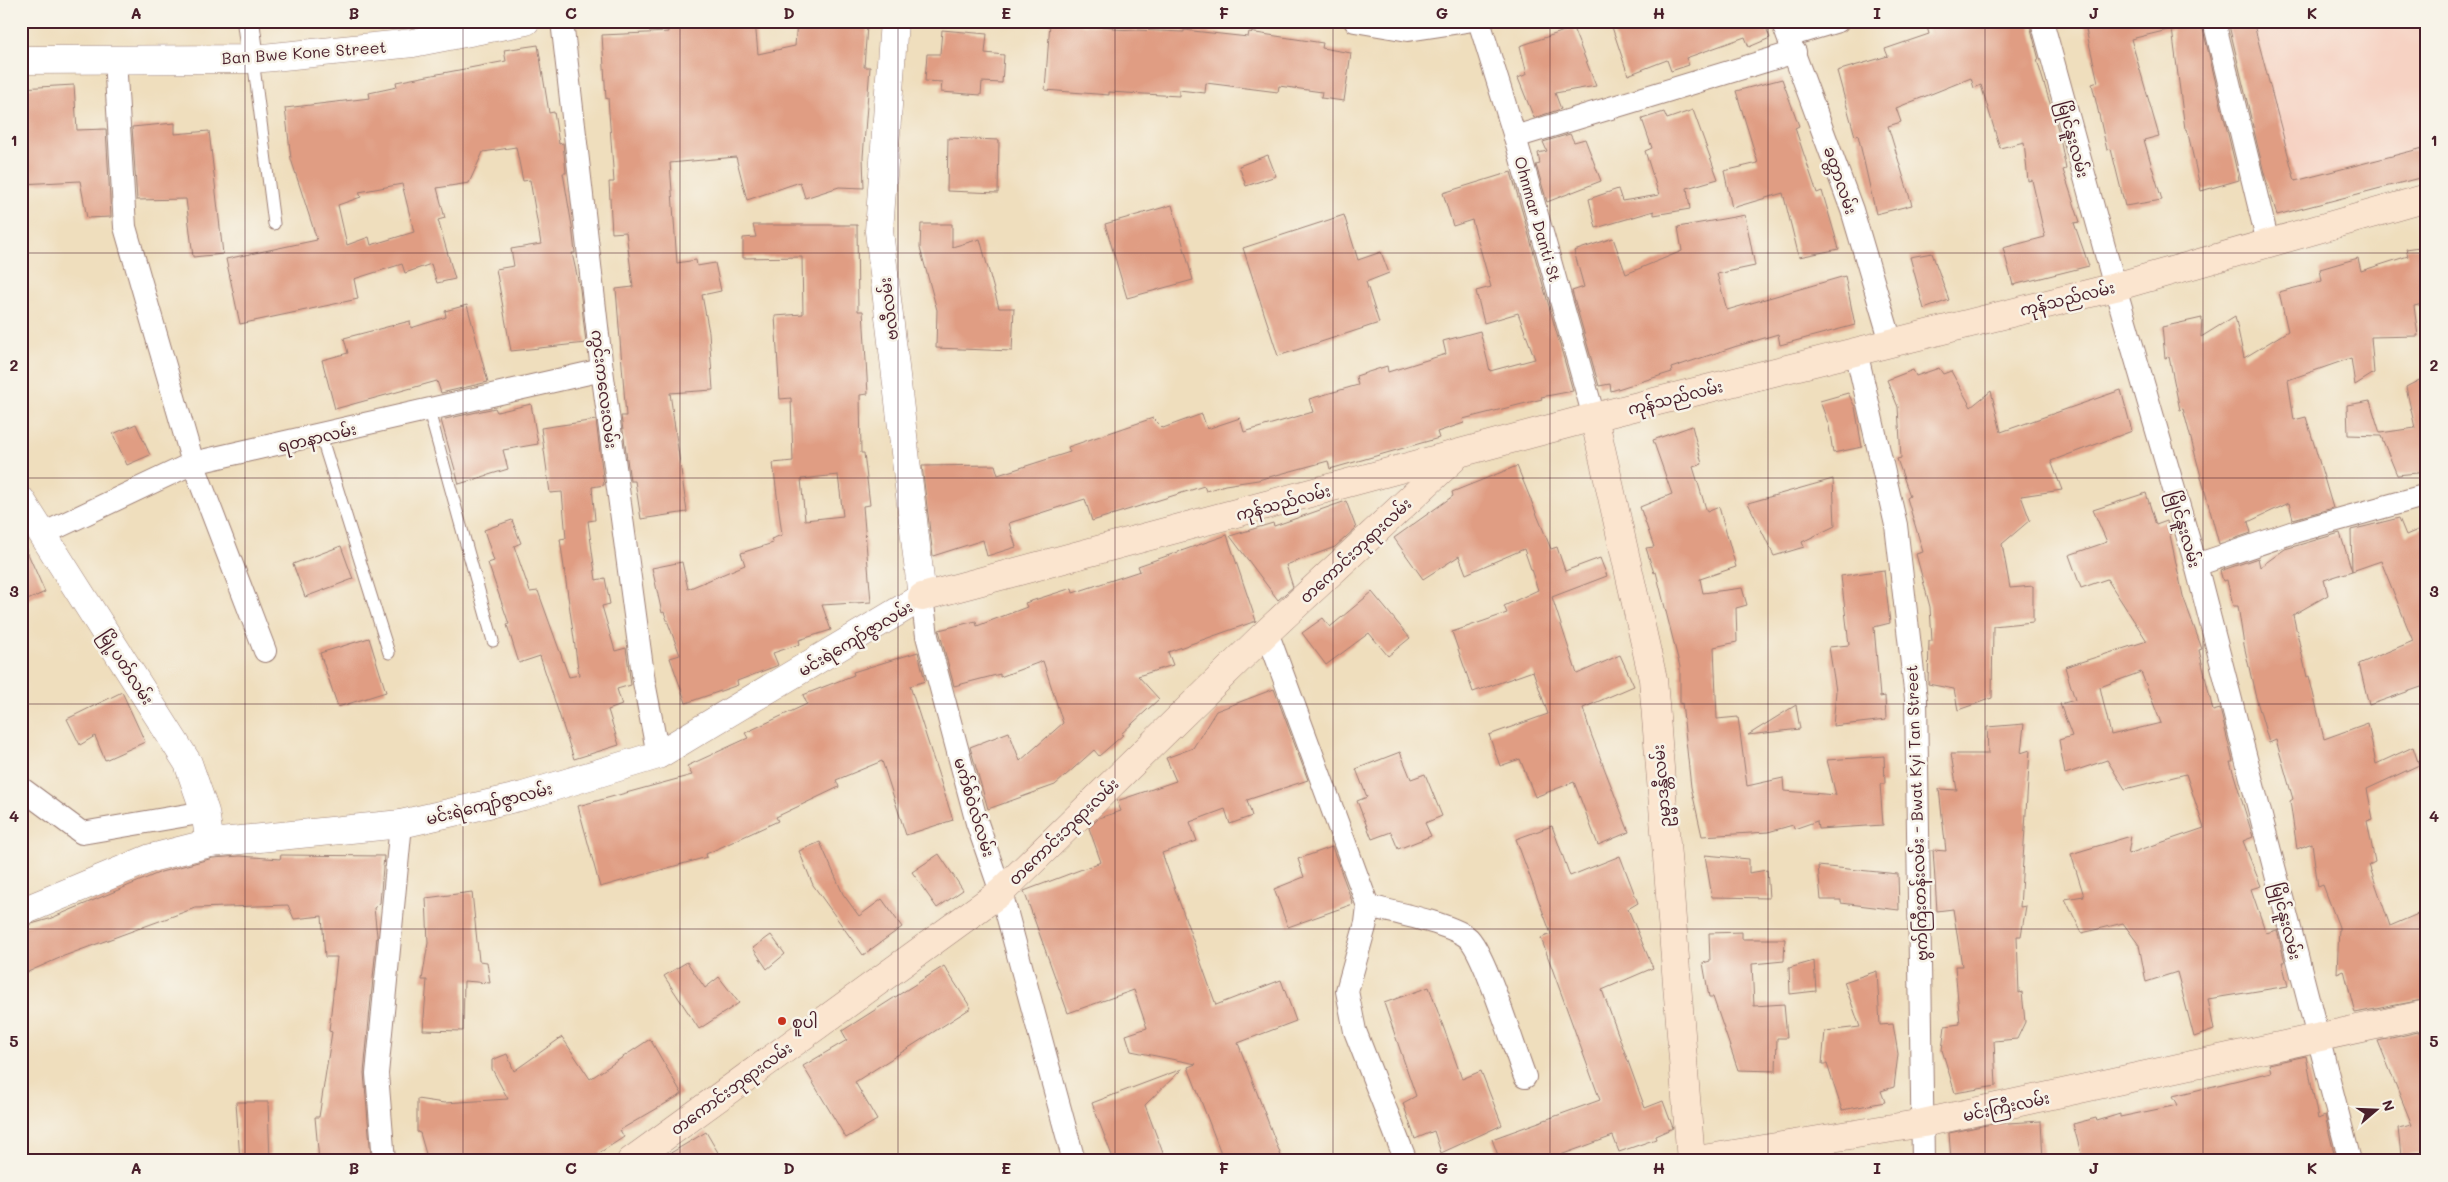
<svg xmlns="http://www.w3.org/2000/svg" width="2448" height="1182" font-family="Mali,'Noto Sans Myanmar',sans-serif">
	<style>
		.built { fill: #f6d2c3 }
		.building { fill: #e09d83; fill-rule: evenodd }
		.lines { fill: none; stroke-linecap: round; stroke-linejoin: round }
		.service-casing { stroke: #9c7e74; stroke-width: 13 }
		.minor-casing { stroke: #9c7e74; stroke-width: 24 }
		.tertiary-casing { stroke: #9c7e74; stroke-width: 29 }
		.secondary-casing { stroke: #9c7e74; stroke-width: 29 }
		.service { stroke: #fff; stroke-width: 11 }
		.minor { stroke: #fff; stroke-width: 22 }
		.tertiary { stroke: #fff; stroke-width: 28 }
		.secondary { stroke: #fbe5cf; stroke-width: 28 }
		.grid { fill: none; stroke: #4a1f2b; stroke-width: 1; stroke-opacity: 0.55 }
		.poi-dot { fill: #c8321e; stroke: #f7f3e8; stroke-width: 2 }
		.labels { text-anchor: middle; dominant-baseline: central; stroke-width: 5; stroke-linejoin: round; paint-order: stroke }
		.street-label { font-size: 16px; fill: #4a1f2b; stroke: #f7f3e8 }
		.poi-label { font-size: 16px; fill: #4a1f2b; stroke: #f7f3e8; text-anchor: start }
		.neatline { fill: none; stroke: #4a1f2b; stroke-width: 2 }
		.grid-label { font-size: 16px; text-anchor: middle; font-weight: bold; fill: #4a1f2b }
	</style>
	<rect width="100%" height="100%" fill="#f7f3e8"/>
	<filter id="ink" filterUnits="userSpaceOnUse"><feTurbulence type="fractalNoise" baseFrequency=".02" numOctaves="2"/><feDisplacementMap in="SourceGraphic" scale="10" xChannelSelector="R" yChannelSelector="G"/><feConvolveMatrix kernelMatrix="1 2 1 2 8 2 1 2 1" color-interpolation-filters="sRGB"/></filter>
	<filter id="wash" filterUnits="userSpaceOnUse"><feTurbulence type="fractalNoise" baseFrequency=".0096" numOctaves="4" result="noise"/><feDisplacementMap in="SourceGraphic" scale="20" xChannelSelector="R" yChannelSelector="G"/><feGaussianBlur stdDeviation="1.12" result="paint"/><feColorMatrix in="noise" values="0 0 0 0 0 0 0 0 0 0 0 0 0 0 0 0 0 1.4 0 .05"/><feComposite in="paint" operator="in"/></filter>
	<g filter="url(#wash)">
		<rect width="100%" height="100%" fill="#efdebd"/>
		<!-- built -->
		<path class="built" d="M2226,21h201v155l-150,39z"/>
		<g id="blocks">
			<!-- building -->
			<g class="building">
				<path d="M755,21l3,33 37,-8 2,-25 70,5 -3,41h6l-7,90 1,31 -25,-1 -34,11 -5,-16 -53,18 -11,-43 -66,6 7,100 19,-3 1,6 18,-3 6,28 -19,4 7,37 4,58 -43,3 17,119 -46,7 -6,-38h-5l-9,-65h5l-10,-127 17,-2 -7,-55 -14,1 -3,-51h5l-6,-84 -2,1 -4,-64 66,-3 -1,-10z"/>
				<path d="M1610,21h159l2,7 -4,2 3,8 -21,9 -4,-10 -59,21 3,7 -18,6 -4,-11 -39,15z"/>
				<path d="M1940,21h89l10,39h-2l22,73 7,36 -3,1 17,52 -6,1 15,43 -76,19 -10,-37 42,-11 -13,-57 -4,1 -4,-39 -24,6 -19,-63 -7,3 -3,-10 -75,30 5,14 -13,4 24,79 -36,9 -18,-79 -3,1 -18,-65 51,-15 -3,-7 44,-15 -2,-7z"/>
				<path d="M2084,21h117l38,159 -38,11 -14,-62h-2l-13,-100 -41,10 28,97 -15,4 18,60 -37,6 -14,-57 -4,1 -15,-66 6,-2z"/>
				<path d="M2228,21h25l42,160 132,-34v29l-150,39 -13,-42z"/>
				<path d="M1050,22l63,5v2l71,3v-2l64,7 1,-5 74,11 -1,5 29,5 -7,48 -23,-3 1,-6 -43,-6 -1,6 -72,-9 -1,10 -26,-3v6l-70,-4v3l-64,-5z"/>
				<path d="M1573,28l23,58 -41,7 6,16 -27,9 -16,-40 9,-4 -7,-28z"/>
				<path d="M942,30l45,4 -2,19 19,2 -2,28 -20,-1 -1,13 -40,-3 1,-10 -17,-1 2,-27h13z"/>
				<path d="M538,45l11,68 5,-1 5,32 4,-1 3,30h-3l9,53 3,27h-3l8,36 6,54 -75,8 -15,-82 18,-3 -3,-17 30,-5 -11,-64 -7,1 -7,-34 -33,5 -14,31 -32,5 8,30 -7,2 17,59 -18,4 -6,-19 -26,9 -3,-9 -48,15 4,20 -118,25 -14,-65 91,-19 -26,-81 -6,-51 85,-10 -1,-5 28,-6 -1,-5 110,-21 -2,-11zM402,184l12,48 -43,13 -2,-8 -22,8 -9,-40 23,-8 -2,-5z"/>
				<path d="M1782,79l17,47 -4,2 22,65 5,-2 17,58 -40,8 -16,-64 -51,15 -8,-37 34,-8 -22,-72z"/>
				<path d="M74,85l3,45 29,-1 5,88 -24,1 -7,-37 -59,3v-96z"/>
				<path d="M1693,110l25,69 -31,9 3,21 -36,6v-4l-58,17 -7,-29 29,-10 4,12 37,-6 -14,-44 7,-3 -10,-29 22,-7 3,7z"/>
				<path d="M175,123v11l34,-3 14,123 -30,3 -7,-58 -49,1 -5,-73z"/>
				<path d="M1570,134l4,8 11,-3 16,42 -54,21 -11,-37 4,-1 -2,-11 9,-2 -4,-9z"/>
				<path d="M948,138l51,2 -1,53 -51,-2z"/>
				<path d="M1268,155l8,21 -30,10 -7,-20z"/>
				<path d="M1511,172l62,219 -32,6 1,2 -79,20 1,4 -27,9 2,6 -109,31 -2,-8 -70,19 -33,5 -19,6 -2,-5 -112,35 -7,-22 -76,24 7,24 -29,9 -4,-16 -50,16 -11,-90 73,-1 3,10 72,-23 -2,-5 85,-29 10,10 39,-14 5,15 33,-11 4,14 69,-20 -4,-13 49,-14 -2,-9 31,-10 1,6 58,-18 -3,-13 37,-10 10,40 45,-12 -17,-46 -34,10 -8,-32 15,-4 -19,-67 -19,6 -10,-33z"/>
				<path d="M1172,205l21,75 -66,18 -22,-74z"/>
				<path d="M1344,215l14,45 23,-8 8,21 -23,9 13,41 -101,33 -35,-108z"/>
				<path d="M1745,215l10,51 -38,8 10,36 118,-34 10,49 -75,20 -2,-11 -44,13 -63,21 1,4 -61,19 -1,-7 -11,2 -27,-95 12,-4 -10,-36 39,-13 13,36 56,-23 -4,-24z"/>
				<path d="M921,224h31v23l28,-8 19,69h15l-2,43 -76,-3 1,-38 -17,-62z"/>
				<path d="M753,225h104l1,86h5l5,83 -8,1 1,58h3l6,52 -7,1 8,96 -49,3 9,25 -32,10 1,4 -27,9 5,12 -2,1 -39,15 1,4 -52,18 -16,-45 10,-3 -16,-43 -2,1 -10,-45 30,-6 6,27 57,-24 -4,-12 32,-10 -2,-4 11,-4 -9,-72 20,-2 -2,-63 -11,1 -5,-83 28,-2 -1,-57 -59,1v-20l13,-1zM838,475l5,41 -38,4 -4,-41z"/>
				<path d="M2427,246v57l-13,3 4,30 -47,1 3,36 -19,12 -4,-27 -63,22 6,40 12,-3 27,91 -40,11 -4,-16 -41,19 3,11 -32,11 -36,-135 -3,1 -11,-53 -4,1 -3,-31 40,-9 -1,19 34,-21 9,42 44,-27 -9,-39 43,-11 -2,-12 38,-11 3,13 47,-15 -2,-7z"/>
				<path d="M1932,253l17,47 -25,9 -14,-52z"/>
				<path d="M467,305l21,77 -47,11 -4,-12 -102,28 -13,-49 26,-7 -4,-15 66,-17 1,7 35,-11 -1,-6z"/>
				<path d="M1939,368l4,6 8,-3 20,36 20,-16 10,41 120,-42 11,41 -81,30 11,29 -41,6 9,24 -28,24 8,44 23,-2v36l-40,4 -1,72 -34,12 -4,-21 -26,-5 1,-43h3l-2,-34 -14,-53 7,-2 -16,-54 3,-2 -13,-37 4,-1 -3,-51 -11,-27 26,-10 3,6z"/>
				<path d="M2427,376v96l-30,3 -16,-39 -33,-1 -1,-30 23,-4 10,32 35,-5 -9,-41z"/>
				<path d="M1848,393l7,14 7,40 -29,6 -4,-27 -9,-25z"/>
				<path d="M531,404l7,40 -35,6 5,19 -49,15 -18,-64 54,-12 2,4z"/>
				<path d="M596,420l8,65 -12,2 3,33 -7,1 8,59 9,-2 5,26 -8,2 13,45 11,-3 5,37 -14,4 5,16 -14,5 11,35 -45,14 -34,-103 -21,7 -12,-38 2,-1 -21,-61 6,-2 -10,-31 28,-10 9,23 -7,3 16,46 8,-1 31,86 10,-2 -19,-136 6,-1 -4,-46 -12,1 -9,-65z"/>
				<path d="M136,424l14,31 -23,10 -14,-31z"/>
				<path d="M1692,426l10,38 -9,3 14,45 12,-5 17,60 -36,12 3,14 39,-5 5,17 -11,3 1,34 -23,5 3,72 21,-2 9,69 36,-8 1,13 52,4 -9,-35 57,-4 1,28h-5l3,41 -65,4 -1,-8 -23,8 -1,-4 -25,7 -66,4 -11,-49 -9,-84 -2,1v-37l-24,-95 -2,1 -8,-25 8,-1 -14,-40 32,-13 -19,-54z"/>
				<path d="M1517,466l34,83 6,-2 8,24 35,-13 7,18 -55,21 25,77 43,-19 14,31 -51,22 8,26 38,98 -31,13 -24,-63 -39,15 -15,-38 -20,7 -11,-31 59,-21 -15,-43 -60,21 -21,-60 55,-19 -3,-7 34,-16 -14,-41 -58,25 -7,-18 -36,23 -29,-41 59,-42 -1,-4z"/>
				<path d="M1833,479l2,47 -33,16 2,5 -30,9 -26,-53z"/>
				<path d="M2146,493l10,32 11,-4 16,75 19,53 -3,1 14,61 7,-2 13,53h-3l23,75 -10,4 18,45 -10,3 15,44 11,-3 8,32h-3l6,24 -80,13 6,31 -20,7 -17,-65 -31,10 -7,-37 -16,-22 -41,10 -17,-34 19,-3 -13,-42 60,-18 -3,18 76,-26 -18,-54 -61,15 -18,-29 -42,14 -6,-34 13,-4 -12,-32 15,-4 -10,-33 82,-26 -40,-62 -26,9 -12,-33 38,-13 -14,-32zM2141,672l20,51 -50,12 -11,-48z"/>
				<path d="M1346,501l10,27 -21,19 -49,18 7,22 -15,13 -48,-64 43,-13 1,3z"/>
				<path d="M2399,518l7,17 21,-9v159l-58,20 -10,-41 54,-23 -32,-80 -29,10 -1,-41z"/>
				<path d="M2340,533l12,38 -28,9 4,15 -35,20 14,62 2,-1 15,63 44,-16 8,41 37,-17 6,18 -52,24 6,30 -6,2 8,41 -6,3 21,61 37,-16v89l-72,14 -11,-43 -7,3 2,-46 -16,-42 -5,2 -6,-44 -15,6 -7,-48 3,-2 -17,-59 -7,3 -14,-49 -11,-49 -6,-39h-5l-6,-26 -4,1 -3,-10 38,-13 2,9 25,-18z"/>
				<path d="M1227,535l29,86 -88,31 5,13 -35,11 21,23 -38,35 2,1 -24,21 -5,-6 -39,35 -67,24 -18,-62 39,-15 11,29 43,-38 -20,-62 -43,16v-3l-46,12 -15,-56 37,-9 1,5 50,-19 -2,-4 47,-15 1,5 67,-22 -2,-5z"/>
				<path d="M21,538l24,54 -24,11z"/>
				<path d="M341,546l12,33 -48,18 -12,-33z"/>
				<path d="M1884,570l6,53 -16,4 6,70 5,-1 1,24 -53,6 3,-35 -7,-44 20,-2 -8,-69z"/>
				<path d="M1372,592l38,46 -22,18 -19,-23 -43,32 -24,-32 21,-15 7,9z"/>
				<path d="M369,638l17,54 -48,15 -18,-54z"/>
				<path d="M918,652l7,29 -15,5 43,134 -47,15 -24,-74 -46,19 3,7 -63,30 2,4 -72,33 1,3 -107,30 -22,-81 114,-31 -5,-9 61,-28 -3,-5 62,-29 -4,-9 51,-20 -1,-3z"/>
				<path d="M1274,689l34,91 -61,20 5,16 -22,8 -5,-15 -35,13 7,19 -35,12 54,152 65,-25 15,41 -58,22 45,118h-59l-36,-94 8,-3 -65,-13 -5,-16 21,-7 -13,-38 -66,23 -44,-122 77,-29 -12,-34 10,-10 22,-7 -4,-10 59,-20 -10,-23 27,-10 23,-37z"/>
				<path d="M122,692l23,50 -40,18 -10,-24 -15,9 -13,-26z"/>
				<path d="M1796,705l4,24 -52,6z"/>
				<path d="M2024,724l-3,29 9,-3 -10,157 6,-1 -5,30h-4l2,57 3,-1 3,30 -8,17 -23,2 2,45 -41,7 -13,-43 3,-24 15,-2 -5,-58h7l-9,-57 -16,2 -4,-61 13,1 -7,-62 18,1 -6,-36h37l-1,-27z"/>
				<path d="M1400,752l11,27 14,-5 17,42 -17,7 6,13 -33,13 -7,-17 -19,7 -15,-38 10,-4 -11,-28z"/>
				<path d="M1552,826l18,50 50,-20 18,47 -10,6 25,59 -51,22 43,118 18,-7 10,27 -18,8 1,3 -37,13 -6,-16 -69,25h-44l-8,-22 108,-39 -59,-162 10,-4 -35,-95z"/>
				<path d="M820,842l23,52 16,22 23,-17 20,28 -39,28 -50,-70 -14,-34z"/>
				<path d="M1332,847l21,57 -65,23 -14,-38 30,-12 -6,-18z"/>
				<path d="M939,854l24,36 -26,18 -25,-36z"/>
				<path d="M281,855l103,1 -4,47 -6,5 3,28 -13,137 7,84 -52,4 -4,-44h4l13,-85 -3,-1 8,-74h-12l-3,-41 -28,3 -6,-14 -93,3 -131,48 -43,19v-48l28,-8 112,-47 52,-14 27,-2 40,3z"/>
				<path d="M1705,855l44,4v14l18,-3 2,28 -57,-1z"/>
				<path d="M1818,866l80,8 1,36 -58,-7v-3h-20z"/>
				<path d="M472,892l7,69 8,1 3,21 -26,-2 -1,50 -40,-1 4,-50h-5l6,-37 -2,-45z"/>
				<path d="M1742,932v7h43l-1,22 -32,3 2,42 30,-2 3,34h-10l-1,33 -38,-1 -25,-73h-4l-6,-34 7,-2 -1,-28z"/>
				<path d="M771,935l14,19 -18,15 -14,-21z"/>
				<path d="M1814,961l2,30 -26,3 -1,-26z"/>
				<path d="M687,962l18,26 14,-11 20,26 -40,26 -35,-53z"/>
				<path d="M944,966l27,42 -116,74 22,38 -31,18 -43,-72 44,-26 -5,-9z"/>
				<path d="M1877,971l3,54 13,-1 5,30 -4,33 -13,4 4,11 -43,8 -15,-46h-5l3,-33 35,-4 -16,-45z"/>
				<path d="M1429,987l33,92 19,-8 21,54 -61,28 -7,-22 -19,8 -12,-36 13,-7 -32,-93z"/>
				<path d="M2427,1030v130h-1l-3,-7 -22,3 -3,-28 14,-3 -34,-84z"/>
				<path d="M562,1037l28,42 60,-40 32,55 -62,36 4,7 -37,24h-159l-8,-28 -3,-1v-33l27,4 64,-4 -16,-30v-9l15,-6 7,17z"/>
				<path d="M2306,1056l12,63 7,-3 11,45h-253l-10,-37 23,-6 1,3 23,-7v3l58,-12 -5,-9 98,-24 -2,-8z"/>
				<path d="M1182,1069l-37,36 21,56h-52l-22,-58z"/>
				<path d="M236,1102h32l2,59h-30z"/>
				<path d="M2041,1121l2,40h-92l-2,-28 42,-9z"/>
				<path d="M706,1132l17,29h-65l1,-1z"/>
			</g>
		</g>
	</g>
	<g filter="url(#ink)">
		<use href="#blocks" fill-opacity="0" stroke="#9c7e74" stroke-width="1"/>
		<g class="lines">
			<defs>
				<g id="service">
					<path d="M253,59l21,165"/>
					<path d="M429,411l64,230"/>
					<path d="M321,436l68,217"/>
				</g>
				<g id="minor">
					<path d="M248,21l5,38"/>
					<path d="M562,21l40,349 42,312 14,73"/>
					<path d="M1355,21l53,9 59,-9"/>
					<path d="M1479,21l36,116 79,280"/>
					<path d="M1782,21l70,189 39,132"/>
					<path d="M2042,21l73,266 81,278 154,596"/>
					<path d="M2214,21l54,222"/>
					<path d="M1788,36l50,-15"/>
					<path d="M115,59l10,168 68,236 72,188"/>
					<path d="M1515,137l280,-85"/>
					<path d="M1856,351l40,174 20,174 7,462"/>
					<path d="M43,534l150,-71 409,-93"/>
					<path d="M2196,565l98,-33 133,-37"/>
					<path d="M922,597l5,39 50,187 24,69 73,269"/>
					<path d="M1267,632l101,274 -2,17 -19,68 8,40 51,130"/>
					<path d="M21,788l61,45 123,-21"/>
					<path d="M1368,906c24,6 80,17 99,31 17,12 48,115 58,140"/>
					<path d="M384,1161l-7,-87 24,-250"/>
				</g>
				<g id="tertiary">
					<path d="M21,60l232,-1 160,-16 113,-22"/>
					<path d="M21,500l167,263 17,49 5,31"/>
					<path d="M21,912l130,-54 59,-15 191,-19 122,-28 135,-41 264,-158 -43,-366 15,-210"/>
				</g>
				<g id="secondary">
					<path d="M1594,417l59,262 38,482 232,-38 504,-109"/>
					<path d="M922,597l672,-180 521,-130 312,-89"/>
					<path d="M631,1161l370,-269 266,-260 186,-173"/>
				</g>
			</defs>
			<!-- service casing -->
			<use href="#service" class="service-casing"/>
			<!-- minor casing -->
			<use href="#minor" class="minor-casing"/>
			<!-- tertiary casing -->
			<use href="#tertiary" class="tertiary-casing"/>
			<!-- secondary casing -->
			<use href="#secondary" class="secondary-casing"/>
			<!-- service -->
			<use href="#service" class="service"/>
			<!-- minor -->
			<use href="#minor" class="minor"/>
			<!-- tertiary -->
			<use href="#tertiary" class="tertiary"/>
			<!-- secondary -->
			<use href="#secondary" class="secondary"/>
		</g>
	</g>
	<!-- grid -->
	<path class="grid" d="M245,21v1140M463,21v1140M680,21v1140M898,21v1140M1115,21v1140M1333,21v1140M1550,21v1140M1768,21v1140M1985,21v1140M2203,21v1140M21,253h2406M21,478h2406M21,704h2406M21,929h2406"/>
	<!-- markers -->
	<circle class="poi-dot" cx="782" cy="1021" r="5"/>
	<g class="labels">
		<!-- street labels -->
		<g class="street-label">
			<text transform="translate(304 52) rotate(-4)">Ban Bwe Kone Street</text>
			<text transform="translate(2074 139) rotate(75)">မြိုင်နူးလမ်း</text>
			<text transform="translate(1841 180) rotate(71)">ခတ္တာလမ်း</text>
			<text transform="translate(1538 219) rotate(74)">Ohnmar Danti St</text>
			<text transform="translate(2067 298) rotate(-14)">ကုန်သည်လမ်း</text>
			<text transform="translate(888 309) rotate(-97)">ဗလီလမ်း</text>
			<text transform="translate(605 389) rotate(83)">ကွင်းကလေးလမ်း</text>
			<text transform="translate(1675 397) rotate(-14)">ကုန်သည်လမ်း</text>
			<text transform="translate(317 437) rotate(-13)">ရတနာလမ်း</text>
			<text transform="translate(1283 502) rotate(-15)">ကုန်သည်လမ်း</text>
			<text transform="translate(2185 529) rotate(74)">မြိုင်နူးလမ်း</text>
			<text transform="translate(1355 550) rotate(-43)">တကောင်းဘုရားလမ်း</text>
			<text transform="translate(855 638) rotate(-31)">မင်းရဲကျော်ဇွာလမ်း</text>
			<text transform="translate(127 667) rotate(57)">မြို့ပတ်လမ်း</text>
			<text transform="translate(1661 786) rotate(-95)">ဥမ္မာဒန္တီလမ်း</text>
			<text transform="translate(489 803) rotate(-14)">မင်းရဲကျော်ဇွာလမ်း</text>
			<text transform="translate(975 807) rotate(73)">မက်စ်ဝဲလ်လမ်း</text>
			<text transform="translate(1916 813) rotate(-92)">ဗွက်ကြီးတန်းလမ်း - Bwat Kyi Tan Street</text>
			<text transform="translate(1063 831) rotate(-44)">တကောင်းဘုရားလမ်း</text>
			<text transform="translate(2287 921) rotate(76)">မြိုင်နူးလမ်း</text>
			<text transform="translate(731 1088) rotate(-36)">တကောင်းဘုရားလမ်း</text>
			<text transform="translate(2006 1106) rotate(-12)">မင်းကြီးလမ်း</text>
		</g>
		<!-- poi labels -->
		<g class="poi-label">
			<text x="792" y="1021">စူပါ</text>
		</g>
	</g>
	<!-- margin -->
	<rect width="2448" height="1182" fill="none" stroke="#f7f3e8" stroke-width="55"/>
	<!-- north arrow -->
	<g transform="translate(2376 1110) rotate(71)" stroke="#f7f3e8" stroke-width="4" paint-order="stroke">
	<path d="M0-4L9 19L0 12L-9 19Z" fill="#4a1f2b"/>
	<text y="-8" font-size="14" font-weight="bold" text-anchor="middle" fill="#4a1f2b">N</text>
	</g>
	<rect x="28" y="28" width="2392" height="1126" class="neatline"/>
	<g class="grid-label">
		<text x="136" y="19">A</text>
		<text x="354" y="19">B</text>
		<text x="571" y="19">C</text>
		<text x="789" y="19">D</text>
		<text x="1006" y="19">E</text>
		<text x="1224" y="19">F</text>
		<text x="1442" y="19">G</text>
		<text x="1659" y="19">H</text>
		<text x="1877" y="19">I</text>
		<text x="2094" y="19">J</text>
		<text x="2312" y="19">K</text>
		<text x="14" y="146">1</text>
		<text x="2434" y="146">1</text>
		<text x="14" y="371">2</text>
		<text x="2434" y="371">2</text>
		<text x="14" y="597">3</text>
		<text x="2434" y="597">3</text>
		<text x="14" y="822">4</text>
		<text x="2434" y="822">4</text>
		<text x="14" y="1047">5</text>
		<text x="2434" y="1047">5</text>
		<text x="136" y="1174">A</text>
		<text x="354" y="1174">B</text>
		<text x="571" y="1174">C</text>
		<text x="789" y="1174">D</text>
		<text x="1006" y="1174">E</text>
		<text x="1224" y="1174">F</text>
		<text x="1442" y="1174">G</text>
		<text x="1659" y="1174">H</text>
		<text x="1877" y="1174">I</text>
		<text x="2094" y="1174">J</text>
		<text x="2312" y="1174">K</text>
	</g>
</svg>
